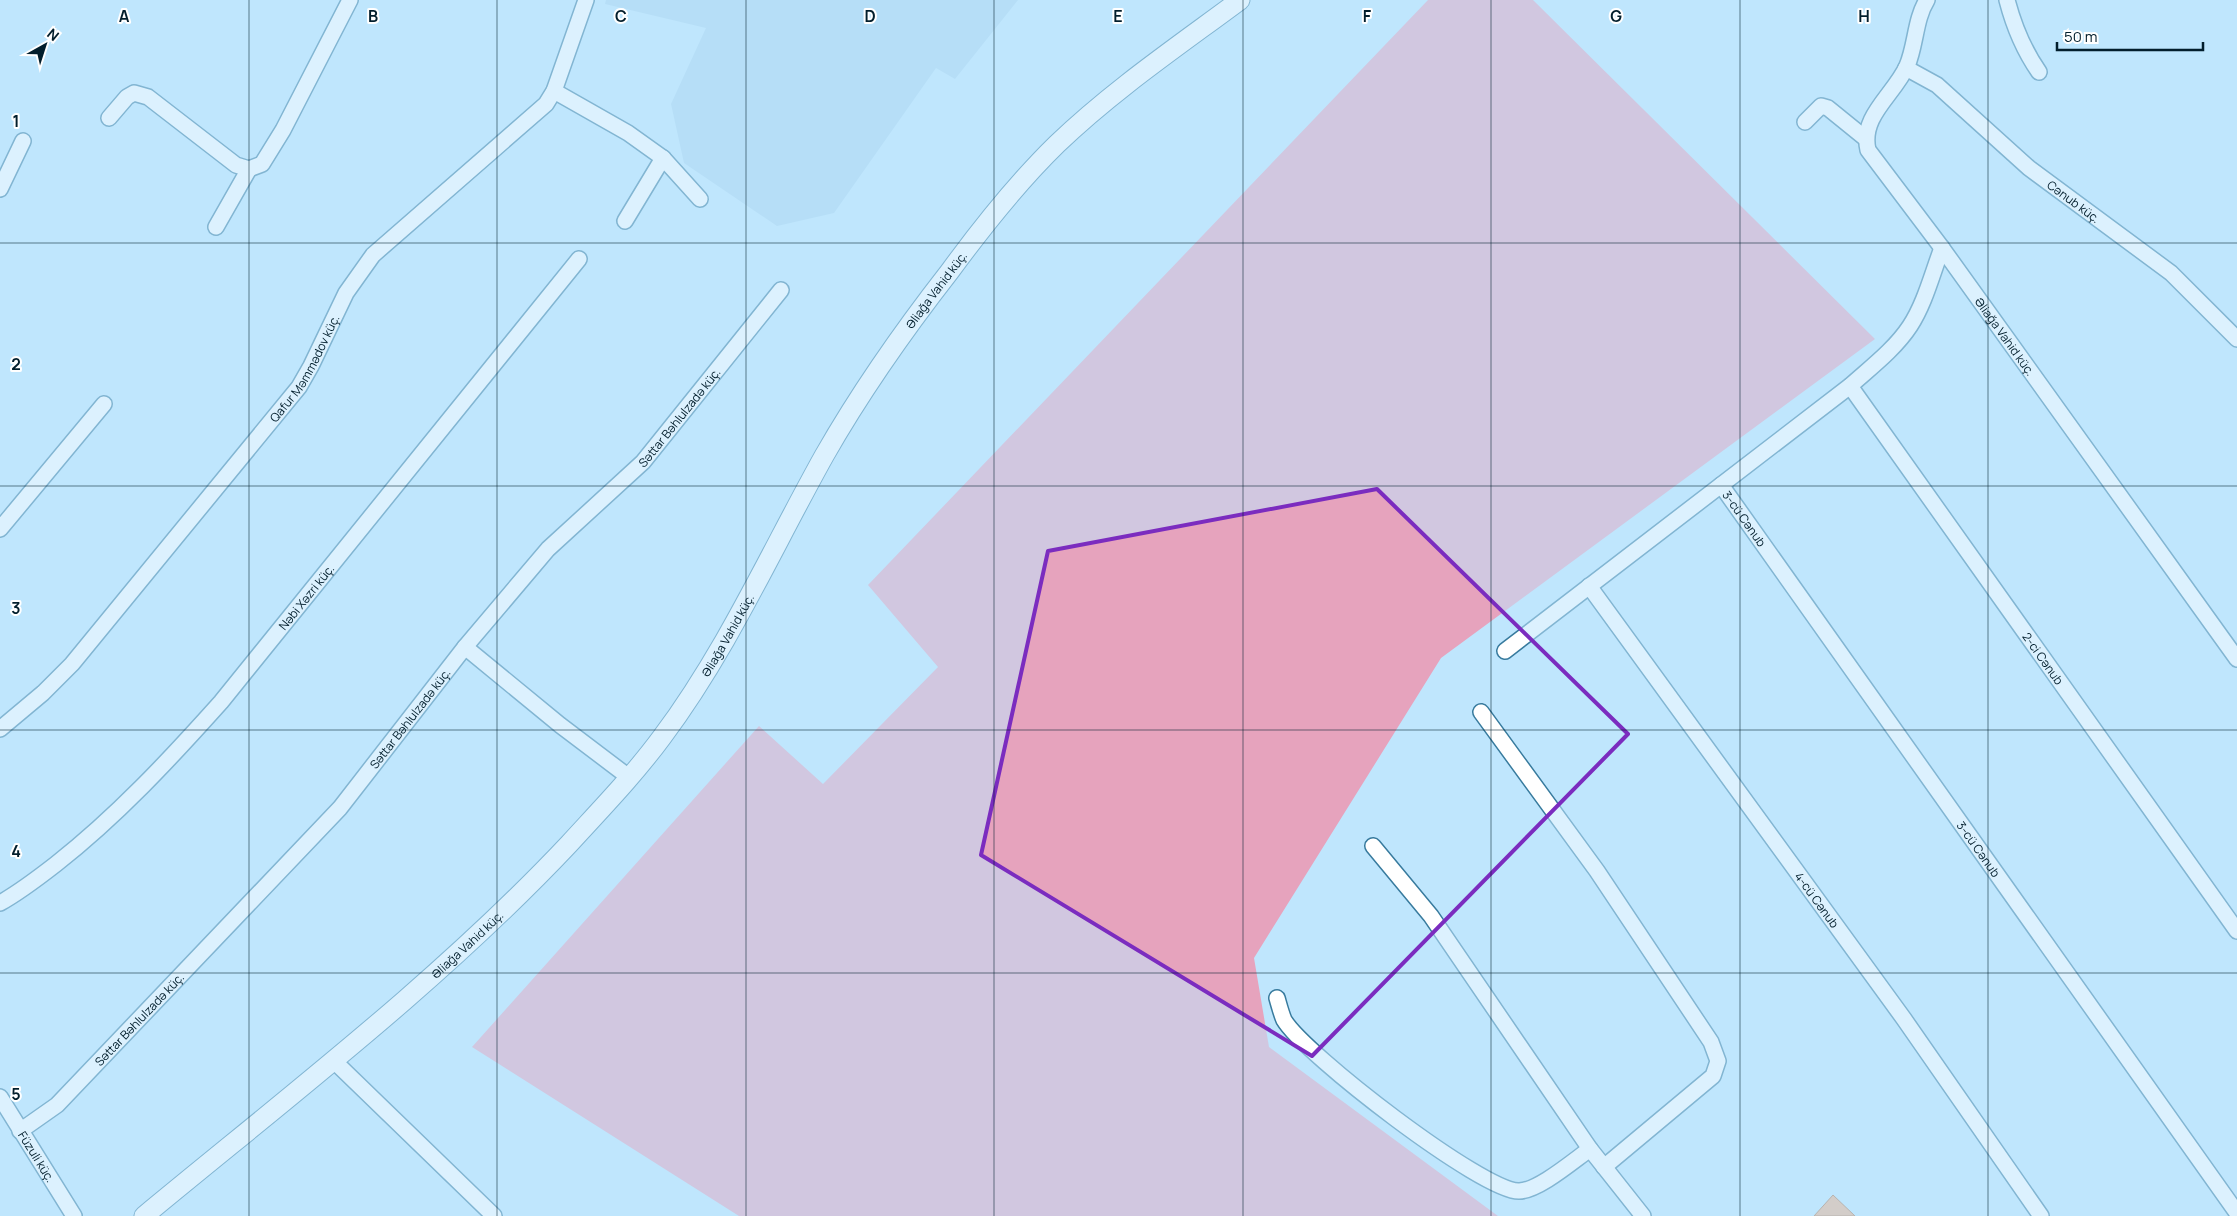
<svg xmlns="http://www.w3.org/2000/svg" width="2237" height="1216" font-family="Manrope,sans-serif">
	<style>
		.built { fill: #abd6ef }
		.green { fill: #e6a3bd }
		.building { fill: #ecb08a; stroke: #ad7651 }
		.lines { fill: none; stroke-linecap: round; stroke-linejoin: round }
		.minor-casing { stroke: #387b9e; stroke-width: 18 }
		.tertiary-casing { stroke: #387b9e; stroke-width: 21 }
		.minor { stroke: #fff; stroke-width: 15 }
		.tertiary { stroke: #fff; stroke-width: 19 }
		.marked { fill: none; stroke: #7b2cbf; stroke-width: 4; stroke-linejoin: round }
		.grid { fill: none; stroke: #021e2c; stroke-width: 1; stroke-opacity: 0.55 }
		.labels { text-anchor: middle; dominant-baseline: central; stroke-width: 4; stroke-linejoin: round; paint-order: stroke }
		.street-label { font-size: 12px; fill: #021e2c; stroke: #fff }
		.grid-label { font-size: 16px; text-anchor: middle; font-weight: bold; fill: #021e2c; stroke: #fff; stroke-width: 4; stroke-linejoin: round; paint-order: stroke }
	</style>
	<rect width="100%" height="100%" fill="#bfe6fd"/>
	<!-- built -->
	<path class="built" d="M606,0h412l-63,79 -19,-11 -102,145 -57,13 -93,-63 -13,-59 35,-76 -101,-24z"/>
	<!-- green -->
	<path class="green" d="M1428,0h105l342,339 -434,319 -187,300 15,89 229,169h-759l-267,-169 287,-321 64,58 115,-117 -70,-82z"/>
	<!-- building -->
	<path class="building" d="M1833,1195l22,21h-41z"/>
	<g class="lines">
		<defs>
			<g id="minor">
				<path id="s1" d="M1927,0c-12,19 -11,45 -20,66 -13,29 -47,50 -39,84l74,98 295,411"/>
				<path d="M2007,0c7,27 16,49 32,72"/>
				<path id="s2" d="M1906,68l31,17 92,83 142,105 66,66"/>
				<path d="M554,91l74,42 35,25 37,41"/>
				<path d="M109,118l18,-21 7,-4 14,4 88,68 13,4 13,-5 21,-34 67,-130"/>
				<path d="M1805,122l16,-16 7,2 37,30"/>
				<path d="M0,189l23,-48"/>
				<path d="M625,221l38,-63"/>
				<path d="M216,227l33,-58"/>
				<path id="s3" d="M1850,386l387,545"/>
				<path id="s4" d="M1721,485l516,728"/>
				<path d="M0,529l104,-125"/>
				<path id="s5" d="M1589,586l315,433 137,197"/>
				<path d="M465,647l95,78 70,53"/>
				<path d="M1505,651l345,-265c20,-18 45,-37 60,-60 15,-23 22,-52 32,-78"/>
				<path d="M1481,712l116,159 114,171 7,19 -5,15 -109,91"/>
				<path id="s6" d="M0,729l43,-36 29,-29 227,-277 12,-21 35,-73 27,-38 173,-151 8,-13 32,-91"/>
				<path d="M1373,846l58,70 159,233 53,67"/>
				<path id="s7" d="M0,903c20,-11 38,-25 56,-39 61,-48 114,-105 165,-162l358,-443"/>
				<path d="M1277,998c2,7 4,15 7,22 20,34 199,172 235,171 19,0 54,-30 71,-42"/>
				<path d="M333,1060l161,156"/>
				<path id="s8" d="M0,1097l74,119"/>
				<path id="s9" d="M20,1131l37,-26 283,-297 125,-161 83,-98 95,-87 138,-172"/>
			</g>
			<g id="tertiary">
				<path id="s10" d="M144,1216c145,-120 296,-235 425,-372 32,-35 65,-69 93,-107 65,-87 109,-186 162,-281 37,-65 80,-126 126,-185 33,-45 67,-88 107,-127 55,-53 121,-98 183,-144"/>
			</g>
		</defs>
		<!-- minor casing -->
		<use href="#minor" class="minor-casing"/>
		<!-- tertiary casing -->
		<use href="#tertiary" class="tertiary-casing"/>
		<!-- minor -->
		<use href="#minor" class="minor"/>
		<!-- tertiary -->
		<use href="#tertiary" class="tertiary"/>
	</g>
	<!-- marked area -->
	<path d="M0 0H2237V1216H0ZM1377,489l251,245 -316,322 -331,-201 67,-304z" fill="#bfe6fd" fill-opacity=".55" fill-rule="evenodd"/>
	<path class="marked" d="M1377,489l251,245 -316,322 -331,-201 67,-304z"/>
	<!-- grid -->
	<path class="grid" d="M249,0v1216M497,0v1216M746,0v1216M994,0v1216M1243,0v1216M1491,0v1216M1740,0v1216M1988,0v1216M0,243h2237M0,486h2237M0,730h2237M0,973h2237"/>
	<g class="labels">
		<!-- street labels -->
		<g class="street-label">
			<text stroke="none"><textPath href="#s2" startOffset="215">Cənub küç.</textPath></text>
			<text stroke="none"><textPath href="#s10" startOffset="1232">Əliağa Vahid küç.</textPath></text>
			<text stroke="none"><textPath href="#s1" startOffset="396">Əliağa Vahid küç.</textPath></text>
			<text stroke="none"><textPath href="#s6" startOffset="474">Qafur Məmmədov küç.</textPath></text>
			<text stroke="none"><textPath href="#s9" startOffset="974">Səttar Bəhlulzadə küç.</textPath></text>
			<text stroke="none"><textPath href="#s4" startOffset="41">3-cü Cənub</textPath></text>
			<text stroke="none"><textPath href="#s7" startOffset="435">Nəbi Xəzri küç.</textPath></text>
			<text stroke="none"><textPath href="#s10" startOffset="828">Əliağa Vahid küç.</textPath></text>
			<text stroke="none"><textPath href="#s3" startOffset="334">2-ci Cənub</textPath></text>
			<text stroke="none"><textPath href="#s9" startOffset="569">Səttar Bəhlulzadə küç.</textPath></text>
			<text stroke="none"><textPath href="#s4" startOffset="446">3-cü Cənub</textPath></text>
			<text stroke="none"><textPath href="#s5" startOffset="388">4-cü Cənub</textPath></text>
			<text stroke="none"><textPath href="#s10" startOffset="422">Əliağa Vahid küç.</textPath></text>
			<text stroke="none"><textPath href="#s9" startOffset="164">Səttar Bəhlulzadə küç.</textPath></text>
			<text stroke="none"><textPath href="#s8" startOffset="70">Füzuli küç.</textPath></text>
		</g>
	</g>
	<g class="grid-label">
		<text x="124" y="22">A</text>
		<text x="373" y="22">B</text>
		<text x="621" y="22">C</text>
		<text x="870" y="22">D</text>
		<text x="1118" y="22">E</text>
		<text x="1367" y="22">F</text>
		<text x="1616" y="22">G</text>
		<text x="1864" y="22">H</text>
		<text x="16" y="127">1</text>
		<text x="16" y="370">2</text>
		<text x="16" y="614">3</text>
		<text x="16" y="857">4</text>
		<text x="16" y="1100">5</text>
	</g>
	<!-- north arrow -->
	<g transform="translate(45 45) rotate(39)" stroke="#ffffff" stroke-width="4" paint-order="stroke">
	<path d="M0-4L9 19L0 12L-9 19Z" fill="#021e2c"/>
	<text y="-8" font-size="14" font-weight="bold" text-anchor="middle" fill="#021e2c">N</text>
	</g>
	<!-- scale -->
	<path d="M2057 42v8h146v-8" fill="none" stroke="#021e2c" stroke-width="2.5"/>
	<text x="2064" y="42" font-size="15" fill="#021e2c" stroke="#ffffff" stroke-width="4" paint-order="stroke">50 m</text>
</svg>
